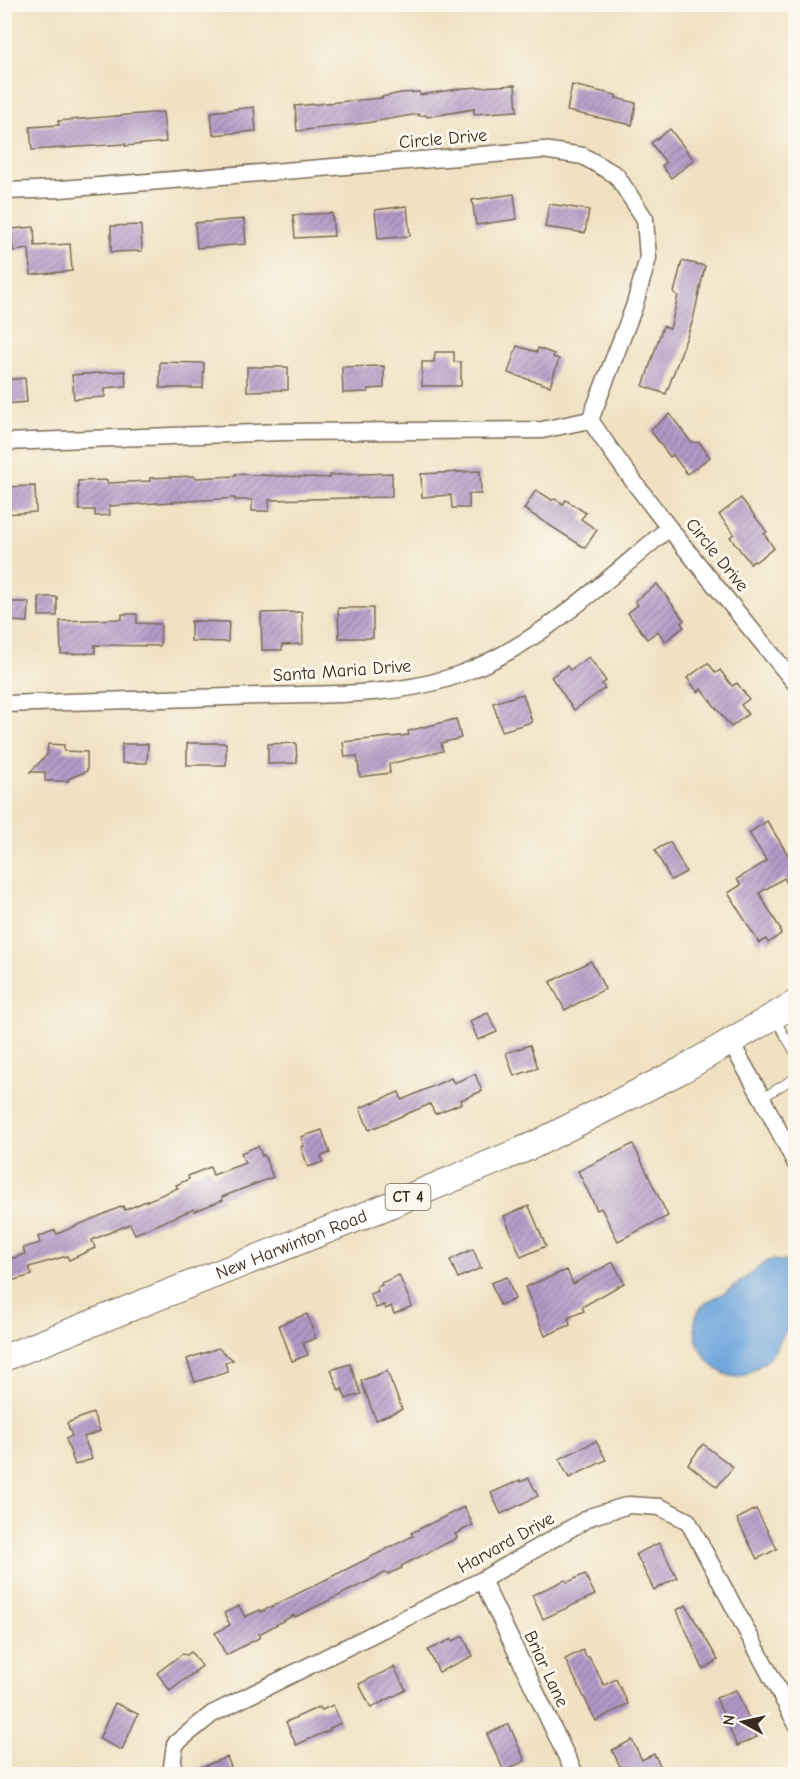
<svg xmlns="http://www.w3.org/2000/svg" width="800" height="1779" font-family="'Comic Neue',sans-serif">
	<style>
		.water { fill: #6fa6dd; stroke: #55687e; stroke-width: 1.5 }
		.building { fill: url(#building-hatch) }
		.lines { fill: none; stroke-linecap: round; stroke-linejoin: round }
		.lane-casing { stroke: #7a6a57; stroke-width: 10 }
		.street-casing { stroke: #7a6a57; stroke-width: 19 }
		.primary-casing { stroke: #7a6a57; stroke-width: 28 }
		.lane { stroke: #fff; stroke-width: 8 }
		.street { stroke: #fff; stroke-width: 16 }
		.primary { stroke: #fff; stroke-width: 26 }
		.labels { text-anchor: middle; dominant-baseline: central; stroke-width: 6; stroke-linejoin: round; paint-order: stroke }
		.shield { fill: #fbf7ec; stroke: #75685c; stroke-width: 1.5 }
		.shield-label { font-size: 16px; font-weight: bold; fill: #3b2a1e }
		.street-label { font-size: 18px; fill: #3b2a1e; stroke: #fbf7ec }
	</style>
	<defs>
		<pattern id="building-hatch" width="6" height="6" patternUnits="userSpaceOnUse" patternTransform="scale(1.5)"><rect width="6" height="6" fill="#b399c8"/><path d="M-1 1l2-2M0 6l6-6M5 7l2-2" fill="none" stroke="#937da2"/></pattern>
	</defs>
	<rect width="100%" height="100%" fill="#fbf7ec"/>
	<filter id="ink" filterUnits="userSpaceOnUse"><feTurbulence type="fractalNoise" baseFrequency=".0167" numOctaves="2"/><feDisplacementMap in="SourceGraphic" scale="12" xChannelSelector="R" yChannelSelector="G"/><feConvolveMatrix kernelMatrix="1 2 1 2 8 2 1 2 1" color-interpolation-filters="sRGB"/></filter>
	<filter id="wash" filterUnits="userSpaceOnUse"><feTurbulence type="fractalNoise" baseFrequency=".008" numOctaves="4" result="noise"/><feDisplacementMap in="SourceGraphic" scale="24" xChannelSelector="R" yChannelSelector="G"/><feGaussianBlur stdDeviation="1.35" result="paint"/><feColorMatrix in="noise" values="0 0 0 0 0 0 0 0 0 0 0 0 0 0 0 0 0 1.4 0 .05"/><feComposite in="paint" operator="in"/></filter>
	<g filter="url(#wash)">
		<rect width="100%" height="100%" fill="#f0e1c2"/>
		<!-- water -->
		<path class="water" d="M773,1260l22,3v57c-11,9 -14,22 -23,34 -5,7 -17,15 -25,20 -29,15 -66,-39 -47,-65 6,-9 18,-12 27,-18 14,-8 27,-20 40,-30z"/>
		<g id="blocks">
			<!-- building -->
			<g class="building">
				<path d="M515,85l2,26 -43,3v-5l-47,8 -1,-2 -7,1 -1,-2 -52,9 -69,8 -2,-25 87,-8 -1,-1 20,-4 18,-1 1,3 44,-7z"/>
				<path d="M572,85l44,10v3l20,5 -4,22 -65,-14z"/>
				<path d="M254,107l2,24 -43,4 -2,-23z"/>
				<path d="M163,112l3,30 -41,4v-2l-93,6 -2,-23 29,-2 -1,-4z"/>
				<path d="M670,129l24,31 -23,18 -9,-12 4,-3 -15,-20z"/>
				<path d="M514,194l3,25 -41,6 -4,-25z"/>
				<path d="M549,204l40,6 -4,23 -40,-6z"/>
				<path d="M407,206l3,30 -32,3 -3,-29z"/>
				<path d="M332,213l2,23 -39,2 -2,-23z"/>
				<path d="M244,219l2,25 -49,4 -2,-25z"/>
				<path d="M141,225l1,26 -31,1v-26z"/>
				<path d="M34,227l1,19 35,-2 2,27 -41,4 -2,-26 -16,2 -2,-22z"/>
				<path d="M682,261l23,5 -12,54 -27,74 -23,-8 20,-60 7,3 8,-33 -4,-3z"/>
				<path d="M517,346l20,6 1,-4 16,6 -1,3 6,2 -9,27 -42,-13z"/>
				<path d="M435,352h19v10h7v24h-39v-24h12z"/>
				<path d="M160,362l44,1 -1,25h-43z"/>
				<path d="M384,366v22l-16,1v3l-25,1 -1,-26z"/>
				<path d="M247,367h41v23l-41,1z"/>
				<path d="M125,371l1,15 -21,2v9l-31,2 -2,-24z"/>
				<path d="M25,378l2,24 -23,2v-24z"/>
				<path d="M670,414l21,28 9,1 10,14 -23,17 -14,-19 -3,2 -20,-27z"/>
				<path d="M480,471l1,23h-12v14h-17l-1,-13 -29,2 -1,-23z"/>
				<path d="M392,473v24l-123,3v11h-17v-11h-17v-2l-126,8 1,9 -15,1v-6h-16l-1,-29 29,-1v3l43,-2v-3l44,-2 2,2 39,-2v-2l95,4v-3z"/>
				<path d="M35,486l1,26 -32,2v-27z"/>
				<path d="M536,490l16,10 3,-1 8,5 3,-4 20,13 -5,6 16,11 -12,18 -61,-39z"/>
				<path d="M741,498l26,34 -3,2 10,14 -19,14 -1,-1 -4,2 -20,-26 4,-3 -15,-19z"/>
				<path d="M657,584l27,36 -3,3 3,4 -19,14 -7,-10 -11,8 -19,-26 10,-8 -3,-4z"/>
				<rect x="39" y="597" width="18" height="19"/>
				<path d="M11,602h18l-1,20 -18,-1z"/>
				<path d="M338,608h35v30h-34z"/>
				<path d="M302,612l1,32 -21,1v5h-20l-1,-37z"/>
				<path d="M122,614h15v9l24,1 -1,22 -65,-1v8l-34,1 -1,-33 62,-2z"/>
				<path d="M191,621l38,1 -1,20 -37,-1z"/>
				<path d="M589,657l17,24 -4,3 3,4 -31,22 -23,-33 16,-11 3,4z"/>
				<path d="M708,663l8,10 4,-3 12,16 5,-3 12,16 -8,6 7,9 -17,13 -30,-38 -3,3 -11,-14z"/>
				<path d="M523,694l9,28 -30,9 -9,-28z"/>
				<path d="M456,719l5,19 -20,5 2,8 -54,13 1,9 -30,4 -3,-21 -12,1 -2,-15 66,-7 -1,-4z"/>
				<rect x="187" y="743" width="39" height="22"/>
				<path d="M296,743l1,20 -29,1v-20z"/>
				<path d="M48,744l16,1v6l23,1v19l-19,8v2h-23v-9h-15l17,-17z"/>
				<path d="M122,744h26l-1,19h-25z"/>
				<path d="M767,821l28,45v32l-11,-20 -25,15 22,37 -1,1 1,3 -13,9 -2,-4 -7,4 -31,-50 13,-8 -4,-6 30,-18 -18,-28z"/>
				<path d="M670,842l16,30 -15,8 -16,-30z"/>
				<path d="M591,961l14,28 -40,21 -15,-28z"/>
				<path d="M488,1013l9,19 -19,8 -8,-19z"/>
				<path d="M530,1045l8,23 -24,8 -8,-23z"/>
				<path d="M475,1074l7,17 -21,9 1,3 -27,11 -5,-10 -61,26 -9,-22 39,-16 3,8 49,-22 3,5z"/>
				<path d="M322,1130l8,23 -9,3 2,6 -15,5 -7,-20 3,-1 -3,-9z"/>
				<path d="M633,1144l35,72 -50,25 -17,-33 -4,2 -19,-39z"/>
				<path d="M258,1146l4,10 2,-1 9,22 -51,20 1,3 -28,11 -1,-2 -59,25 -5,-10 -38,16 3,8 -26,12 -2,-4 -38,11 3,8 -28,8v-22l21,-7 -2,-6 17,-5 -2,-6 17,-7 2,4 66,-28 2,4 53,-22 -2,-3 13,-6 -1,-3 22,-9 3,8 32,-12 -4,-10z"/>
				<path d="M529,1206l17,40 -25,11 -17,-41z"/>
				<path d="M473,1249l8,19 -23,10 -8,-18z"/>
				<path d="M613,1262l11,21 -42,24 2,4 -16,7 2,7 -25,11 -20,-49 42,-17 6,14z"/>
				<path d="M399,1275l13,31 -18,8 -3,-8 -5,3 -2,-4 -8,3 -6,-14 8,-3 -2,-4 6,-2 -1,-2z"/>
				<path d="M507,1277l8,22 -15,6 -9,-22z"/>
				<path d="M307,1314l9,24 -13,5 5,12 -16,6 -13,-36z"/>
				<path d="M218,1348l15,12 -8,3 3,9 -33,10 -8,-23z"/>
				<path d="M350,1364l11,30 -15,5 -4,-10 -3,2 -8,-21z"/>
				<path d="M387,1371l15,38 -26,11 -15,-39z"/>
				<path d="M93,1413l7,18 -16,6 8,22 -17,6 -9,-26 6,-3 -5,-13z"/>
				<path d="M596,1441l10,19 -37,18 -10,-19z"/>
				<path d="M703,1444l30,23 -16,20 -29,-23z"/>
				<path d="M529,1478l9,18 -37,18 -10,-21 29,-13 1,2z"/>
				<path d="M464,1507l9,18 -18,9 2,4 -56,28 1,2 -14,6 -3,-1 -90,44 -1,-2 -35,19 2,3 -35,18 -11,-22 15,-8 -6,-12 15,-7 6,11 15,-7 1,2 152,-76 -2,-3z"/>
				<path d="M756,1509l21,40 -20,10 -20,-40z"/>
				<path d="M659,1543l18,35 -23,12 -18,-36z"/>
				<path d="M585,1574l10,21 -52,24 -11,-24 33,-15 3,2z"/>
				<path d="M686,1605l32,55 -15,9 -26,-59z"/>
				<path d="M463,1636l10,20 -34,16 -11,-22 24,-11 1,2z"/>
				<path d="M583,1650l3,7h3l15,28 12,-6 12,25 -32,17 -31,-62z"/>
				<path d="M191,1652l11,14 -32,25 -13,-18 25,-19 5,1z"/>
				<path d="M394,1667l12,23 -35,18 -12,-24z"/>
				<path d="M736,1690l21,47 -20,9 -21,-48z"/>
				<path d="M115,1703l23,11 -16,36 -23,-11z"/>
				<path d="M333,1705l8,18 -11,5v2l-34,15 -10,-23 33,-15 3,3z"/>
				<path d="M509,1724l16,37 -21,10 -17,-37z"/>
				<path d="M632,1740l10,20 12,-6 11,20h-52l9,-4 -10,-20z"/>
				<path d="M227,1757l7,17h-50z"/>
			</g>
		</g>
	</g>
	<g filter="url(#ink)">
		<use href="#blocks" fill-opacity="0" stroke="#7a6a57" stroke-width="1.5"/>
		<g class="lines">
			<defs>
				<g id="lane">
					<path d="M775,1019l21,36"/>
					<path d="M788,1041l8,-5"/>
					<path d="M762,1098l34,-21"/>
				</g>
				<g id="street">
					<path d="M4,191l57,-2 482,-39 40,6 33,19 29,44 3,39 -14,49 -44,113c62,92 135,177 206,264"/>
					<path d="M4,442l278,-10 260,-2 48,-10"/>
					<path d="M4,704c85,-3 170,-5 255,-8 63,-2 130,1 190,-18 84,-27 153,-95 220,-150"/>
					<path d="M730,1041l32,57 34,66"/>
					<path d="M482,1580l93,194"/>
					<path d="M171,1774l4,-30 37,-30 270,-134 110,-64 37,-11 31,2 28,14 108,202"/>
				</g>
				<g id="primary">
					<path id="s1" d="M4,1358l374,-148 156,-65 148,-75 114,-67"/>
				</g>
			</defs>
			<!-- lane casing -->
			<use href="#lane" class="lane-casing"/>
			<!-- street casing -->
			<use href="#street" class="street-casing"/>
			<!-- primary casing -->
			<use href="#primary" class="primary-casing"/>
			<!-- lane -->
			<use href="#lane" class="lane"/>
			<!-- street -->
			<use href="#street" class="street"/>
			<!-- primary -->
			<use href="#primary" class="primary"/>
		</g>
	</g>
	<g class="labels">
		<!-- shield labels -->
		<rect class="shield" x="385.5" y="1184" width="45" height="26" rx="4.5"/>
		<g class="shield-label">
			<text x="408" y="1197">CT 4</text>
		</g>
		<!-- street labels -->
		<g class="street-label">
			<text transform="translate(443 139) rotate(-5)">Circle Drive</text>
			<text transform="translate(717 555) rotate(51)">Circle Drive</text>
			<text transform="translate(342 671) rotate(-4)">Santa Maria Drive</text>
			<text stroke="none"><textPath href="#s1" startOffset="309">New Harwinton Road</textPath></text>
			<text transform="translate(506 1543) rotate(-29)">Harvard Drive</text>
			<text transform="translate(546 1669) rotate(65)">Briar Lane</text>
		</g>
	</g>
	<!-- margin -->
	<rect width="800" height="1779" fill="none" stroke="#fbf7ec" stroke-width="24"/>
	<!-- north arrow -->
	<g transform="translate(743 1722) rotate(278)" stroke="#fbf7ec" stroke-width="4.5" paint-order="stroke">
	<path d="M0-4.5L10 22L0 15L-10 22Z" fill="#3b2a1e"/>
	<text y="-9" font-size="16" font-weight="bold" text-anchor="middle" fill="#3b2a1e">N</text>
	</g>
</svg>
